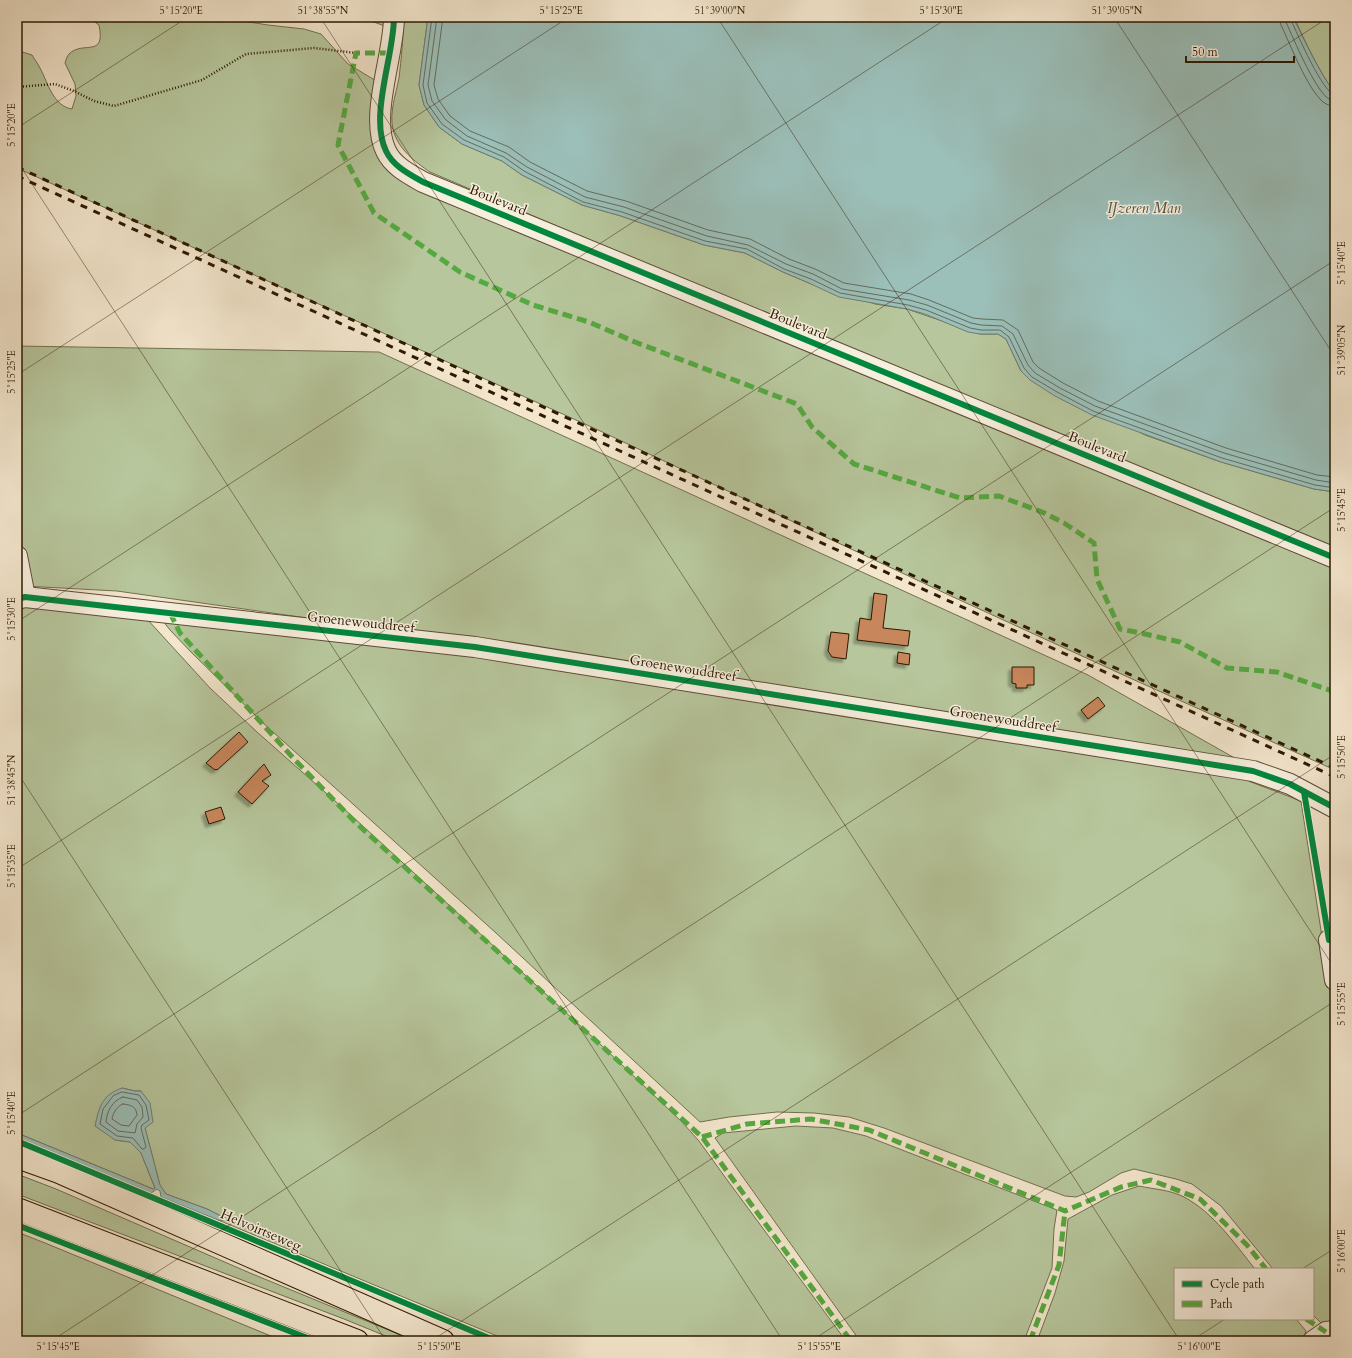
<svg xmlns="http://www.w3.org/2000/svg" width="1352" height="1358" font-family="Cardo,serif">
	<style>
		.green { fill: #b7c69c; stroke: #72704e }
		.water { fill: #9bbfb9; stroke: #6f7d6f }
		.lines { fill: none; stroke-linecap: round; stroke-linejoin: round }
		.shore { stroke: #646c5c; stroke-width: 1 }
		.building { fill: #c8865b; stroke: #2d1900; filter: url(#shadow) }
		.minor-casing { stroke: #5e4c33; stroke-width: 22 }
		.major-casing { stroke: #2d1900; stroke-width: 24 }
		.path { stroke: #2d1900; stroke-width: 2.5; stroke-dasharray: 1 2; stroke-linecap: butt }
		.minor { stroke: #f7efde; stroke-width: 20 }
		.major { stroke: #f3e6cd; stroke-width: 22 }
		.rail { stroke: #2d1900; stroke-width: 3; stroke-dasharray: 7 7; stroke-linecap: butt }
		.quiet { stroke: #54a940; stroke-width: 5; stroke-dasharray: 10 5; stroke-linecap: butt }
		.cycleway-casing { stroke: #f7efde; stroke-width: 8 }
		.cycleway { stroke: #00873e; stroke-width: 6 }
		.ticks { fill: none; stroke: #2d1900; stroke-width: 1; stroke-opacity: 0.45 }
		.labels { text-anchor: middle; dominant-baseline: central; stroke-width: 3; stroke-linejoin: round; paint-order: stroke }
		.street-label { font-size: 14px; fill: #2d1900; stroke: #f7efde }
		.water-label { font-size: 15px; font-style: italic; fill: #545341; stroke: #f7efde }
		.neatline { fill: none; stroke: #2d1900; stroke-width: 1.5 }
		.ticks-label { font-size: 10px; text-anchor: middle; fill: #2d1900 }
	</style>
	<defs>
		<filter id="shadow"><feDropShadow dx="-3.5" dy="3.5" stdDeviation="1" flood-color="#0004"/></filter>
	</defs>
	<rect width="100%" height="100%" fill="#f3e6cd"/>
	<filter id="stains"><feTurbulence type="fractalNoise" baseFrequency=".005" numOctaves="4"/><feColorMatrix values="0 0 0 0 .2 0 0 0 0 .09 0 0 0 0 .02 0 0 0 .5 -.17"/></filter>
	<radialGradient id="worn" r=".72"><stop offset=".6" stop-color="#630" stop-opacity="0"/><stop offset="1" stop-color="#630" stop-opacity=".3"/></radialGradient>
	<!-- green -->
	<g class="green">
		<path d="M88,17h129l51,8 36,4 17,5 27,30 30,18 2,74 955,411v203l-205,-92 -179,-82 -355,-167 -579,-261v-115l2,-2 13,4c3,5 6,9 8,13 8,15 13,38 32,41l4,-13 -1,-12 -10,-21c1,-3 2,-7 4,-9 14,-14 37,5 30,-29z"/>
		<path d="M300,17h87v10l-13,-5 -21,-4 -12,-1 -20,3z"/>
		<path d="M403,17h25l-9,68 5,20 15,22 23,17 40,17 20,14 60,30 39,11 83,29 41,8 38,19 26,11 66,21 32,5 73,25h18l8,5 15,32 124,64 76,27 93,27 21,3v57l-500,-205 -405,-172c-15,-10 -33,-24 -37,-43 -4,-16 3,-35 6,-51 2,-17 5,-44 4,-61z"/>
		<path d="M1294,17h41v77c-17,-25 -29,-50 -41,-77z"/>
		<path d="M17,346l362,6 709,323 159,90 -855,-135 -275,-39 -93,-5 -7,-34z"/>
		<path d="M58,604l78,3 74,81 47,44 95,84 247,227 83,79 17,19 26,36 121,164h-337l-291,-121 12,1 -23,-12 -41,-15 -6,-8 -15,-58 -4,-37h-6l-13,-3 -7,52 15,2 11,11 14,35 -2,1 -136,-56v-525z"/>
		<path d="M156,612l227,27 860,140 58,22 34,220v301l-14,1 -8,-8v-46h-40l-52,-63 -29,-22 -16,-5 -42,-10 -13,4 -32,19 -13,5 -11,-1 -181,-68 -35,-11 -35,-4 -37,-1 -48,5 -29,5 -204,-189 -234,-211 -71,-70 -21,-22z"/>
		<path d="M796,1126l37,2 33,8 191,74 -3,19 -2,39 -28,73h-164l-145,-203 8,-5z"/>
		<path d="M17,1174l39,15 194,84 165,68h-17l-54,-22 -327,-125z"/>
		<path d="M1139,1186c14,3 32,4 45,11 30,16 50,46 71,72h-80v50h121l10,12 -3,10h-266l18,-48 9,-32 4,-42 44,-24z"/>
		<path d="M17,1232l28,11 238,98h-266z"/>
	</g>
	<!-- water -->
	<g class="water">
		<path d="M428,17h865c13,27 25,52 42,77v398l-21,-3 -93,-27 -129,-47 -37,-19 -25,-16 -9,-9 -15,-32 -8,-5h-18l-12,-2 -43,-18 -18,-5 -68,-12 -30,-14 -26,-11 -38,-19 -41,-8 -83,-29 -39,-11 -60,-30 -20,-14 -40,-17 -23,-17 -15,-22 -5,-20z"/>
		<path d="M122,1088l13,3h6l9,12 3,19 -8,6 15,57 6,9 41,15 24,12 -13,-1 -57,-23 -1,-6 -3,-2 -6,4 -134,-56v-4l136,56 2,-1 -14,-35 -11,-11 -15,-2 -20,-14c4,-19 7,-31 27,-38z"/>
	</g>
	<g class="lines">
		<!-- shore -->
		<g class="shore">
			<path d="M432,17l-9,68 4,18 15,21 22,16 40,17 20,14 59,31 39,10 83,29 42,8 37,20 27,10 29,14 68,12 18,5 44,18 11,2h19l9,7 15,31 8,9 25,15 36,19 129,47 93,27 20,3"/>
			<path d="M437,17l-9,68 4,16 14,19 21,16 39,17 21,14 58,30 39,10 83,29 41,9 38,19 27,10 29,15 67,11 18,5 44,18 10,2 21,1 11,8 15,31 7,8 25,15 35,18 129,47 92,27 19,3"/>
			<path d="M443,17l-9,68 4,14 12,17 20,15 39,16 21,15 57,29 39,10 82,29 42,9 39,20 26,10 29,14 67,11 18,6 44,18 9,1 21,1 15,10 15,32 6,6 24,15 35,18 128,47 91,27 18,2"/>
			<path d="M1279,17l2,8c10,21 26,63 42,77 4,3 8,4 12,4"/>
			<path d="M1285,17l1,5c7,16 30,70 43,77 2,1 3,1 6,1"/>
			<path d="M1290,17l1,3c6,13 32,74 44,75"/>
			<path d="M122,1092l17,3 7,10 3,15 -7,5 -1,3 5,19 -2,2h-2l-9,-11 -16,-2 -17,-12 3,-15 10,-13z"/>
			<path d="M123,1097l14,3 5,7 1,10 -6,7 -2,9 -17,-2 -12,-9c1,-11 6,-21 17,-25z"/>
			<path d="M123,1104c8,1 13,2 14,11l-8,11 -8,-1 -9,-6c1,-6 5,-13 11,-15z"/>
		</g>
	</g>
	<!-- building -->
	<g class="building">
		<path d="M874,593l13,2 -4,33 27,3 -2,15 -51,-6 3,-22 11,2z"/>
		<path d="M831,632l18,2 -3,25 -14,-2 -4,-6z"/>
		<path d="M898,652l12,2 -1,11 -12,-2z"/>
		<path d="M1012,667h22v18h-7v3h-11v-4l-4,-1z"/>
		<path d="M1098,697l7,9 -17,13 -7,-9z"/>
		<path d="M239,732l9,10 -31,28 -1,-1 -1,1 -9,-7z"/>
		<path d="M264,764l7,11 -9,6 7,5 -17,18 -14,-12z"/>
		<path d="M221,807l4,12 -16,5 -4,-12z"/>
	</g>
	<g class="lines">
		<defs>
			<g id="minor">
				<path d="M394,17c0,39 -25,99 -8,134 7,15 23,23 37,31l912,376"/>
				<path d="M17,556l8,41"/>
				<path d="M17,599l8,-2 450,50 778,124 37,13 45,24"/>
				<path d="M1329,940l6,40"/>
				<path d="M1313,1341l13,-9 9,-1"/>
			</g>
			<g id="major">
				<path d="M17,1157l42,15 384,169"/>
				<path d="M17,1209l340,132"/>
			</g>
		</defs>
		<!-- minor casing -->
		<use href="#minor" class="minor-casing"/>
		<!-- major casing -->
		<use href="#major" class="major-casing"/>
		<!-- path -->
		<path class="path" d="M17,87l38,-3 19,7 20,10 20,5 88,-26 44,-26 68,-6 42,5"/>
		<!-- minor -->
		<use href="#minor" class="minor"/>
		<!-- major -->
		<use href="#major" class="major"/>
		<!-- rail -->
		<g class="rail">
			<path d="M17,167l1318,601"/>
			<path d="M17,176l1318,601"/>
		</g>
		<!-- quiet -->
		<g class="quiet">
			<path d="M390,53h-34l-18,92 36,68 86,59 73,33 56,17 46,20 162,62 15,23 42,37 106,34 39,-2 43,16 22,11 30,20 3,36 23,50 21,4 39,9 47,26 50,4 58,20"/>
			<path d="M170,613l10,20 115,127 60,62 347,315 149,204"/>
			<path d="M702,1137l45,-13 64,-5 58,11 196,81 56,-24 30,-7 49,19 47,46 19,24"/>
			<path d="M1306,1319l20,13"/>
			<path d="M1030,1341l29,-76 6,-54"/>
		</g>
		<defs>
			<g id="cycleway">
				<path d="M394,17c0,39 -25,99 -8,134 7,15 23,23 37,31l912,376"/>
				<path d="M17,599l8,-2 450,50 778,124 37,13 45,24"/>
				<path d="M1304,792l25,148"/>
				<path d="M17,1141l479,200"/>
				<path d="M17,1225l298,116"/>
			</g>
		</defs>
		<!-- cycleway casing -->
		<use href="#cycleway" class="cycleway-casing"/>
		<!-- cycleway -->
		<use href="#cycleway" class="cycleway"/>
	</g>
	<!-- ticks -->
	<path class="ticks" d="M320,17l860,1324M717,17l618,952M1114,17l221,340M17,128l171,-111M17,161l766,1180M17,375l552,-358M17,622l932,-605M17,772l369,569M17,869l1312,-852M17,1116l1318,-856M1302,1269l33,-21M51,1341l1284,-834M431,1341l904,-587M811,1341l524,-340M1191,1341l34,-22"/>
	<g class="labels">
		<!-- street labels -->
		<g class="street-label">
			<text transform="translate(498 200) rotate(22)">Boulevard</text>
			<text transform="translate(798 324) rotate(22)">Boulevard</text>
			<text transform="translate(1097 447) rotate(22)">Boulevard</text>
			<text transform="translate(361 622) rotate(6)">Groenewouddreef</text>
			<text transform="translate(683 668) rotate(9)">Groenewouddreef</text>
			<text transform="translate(1003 719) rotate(9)">Groenewouddreef</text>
			<text transform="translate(261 1230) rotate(23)">Helvoirtseweg</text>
		</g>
		<!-- water labels -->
		<g class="water-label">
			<text x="1144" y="208">IJzeren Man</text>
		</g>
	</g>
	<!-- margin -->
	<rect width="1352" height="1358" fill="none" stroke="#f3e6cd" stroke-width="44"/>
	<!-- legend -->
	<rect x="1174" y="1268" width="140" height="52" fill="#f7efde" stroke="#a69985"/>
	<rect x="1182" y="1281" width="20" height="6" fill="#00873e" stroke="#a69985"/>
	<text x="1210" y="1288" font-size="12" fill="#2d1900">Cycle path</text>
	<rect x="1182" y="1301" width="20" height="6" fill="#54a940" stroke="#a69985"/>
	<text x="1210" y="1308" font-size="12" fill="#2d1900">Path</text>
	<!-- scale -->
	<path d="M1186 56v6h108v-6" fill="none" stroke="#2d1900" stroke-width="2"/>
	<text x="1192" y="56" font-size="12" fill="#2d1900" stroke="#f7efde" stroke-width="3" paint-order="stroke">50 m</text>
	<rect x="22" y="22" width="1308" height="1314" class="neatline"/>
	<g class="ticks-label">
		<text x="181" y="14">5°15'20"E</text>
		<text x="323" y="14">51°38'55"N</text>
		<text x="561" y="14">5°15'25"E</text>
		<text x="720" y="14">51°39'00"N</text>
		<text x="941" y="14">5°15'30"E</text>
		<text x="1117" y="14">51°39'05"N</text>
		<text transform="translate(11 125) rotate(-90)" y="4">5°15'20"E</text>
		<text transform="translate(1341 263) rotate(-90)" y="4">5°15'40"E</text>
		<text transform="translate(1341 350) rotate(-90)" y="4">51°39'05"N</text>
		<text transform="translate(11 372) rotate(-90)" y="4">5°15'25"E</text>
		<text transform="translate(1341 510) rotate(-90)" y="4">5°15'45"E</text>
		<text transform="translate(11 619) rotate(-90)" y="4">5°15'30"E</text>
		<text transform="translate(1341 757) rotate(-90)" y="4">5°15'50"E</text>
		<text transform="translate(11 780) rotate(-90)" y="4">51°38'45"N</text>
		<text transform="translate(11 866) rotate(-90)" y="4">5°15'35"E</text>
		<text transform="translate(1341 1004) rotate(-90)" y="4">5°15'55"E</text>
		<text transform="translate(11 1113) rotate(-90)" y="4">5°15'40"E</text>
		<text transform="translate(1341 1251) rotate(-90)" y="4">5°16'00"E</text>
		<text x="58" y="1350">5°15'45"E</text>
		<text x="439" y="1350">5°15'50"E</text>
		<text x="819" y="1350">5°15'55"E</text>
		<text x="1199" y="1350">5°16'00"E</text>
	</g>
	<rect width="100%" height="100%" filter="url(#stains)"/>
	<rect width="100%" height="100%" fill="url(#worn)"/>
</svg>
